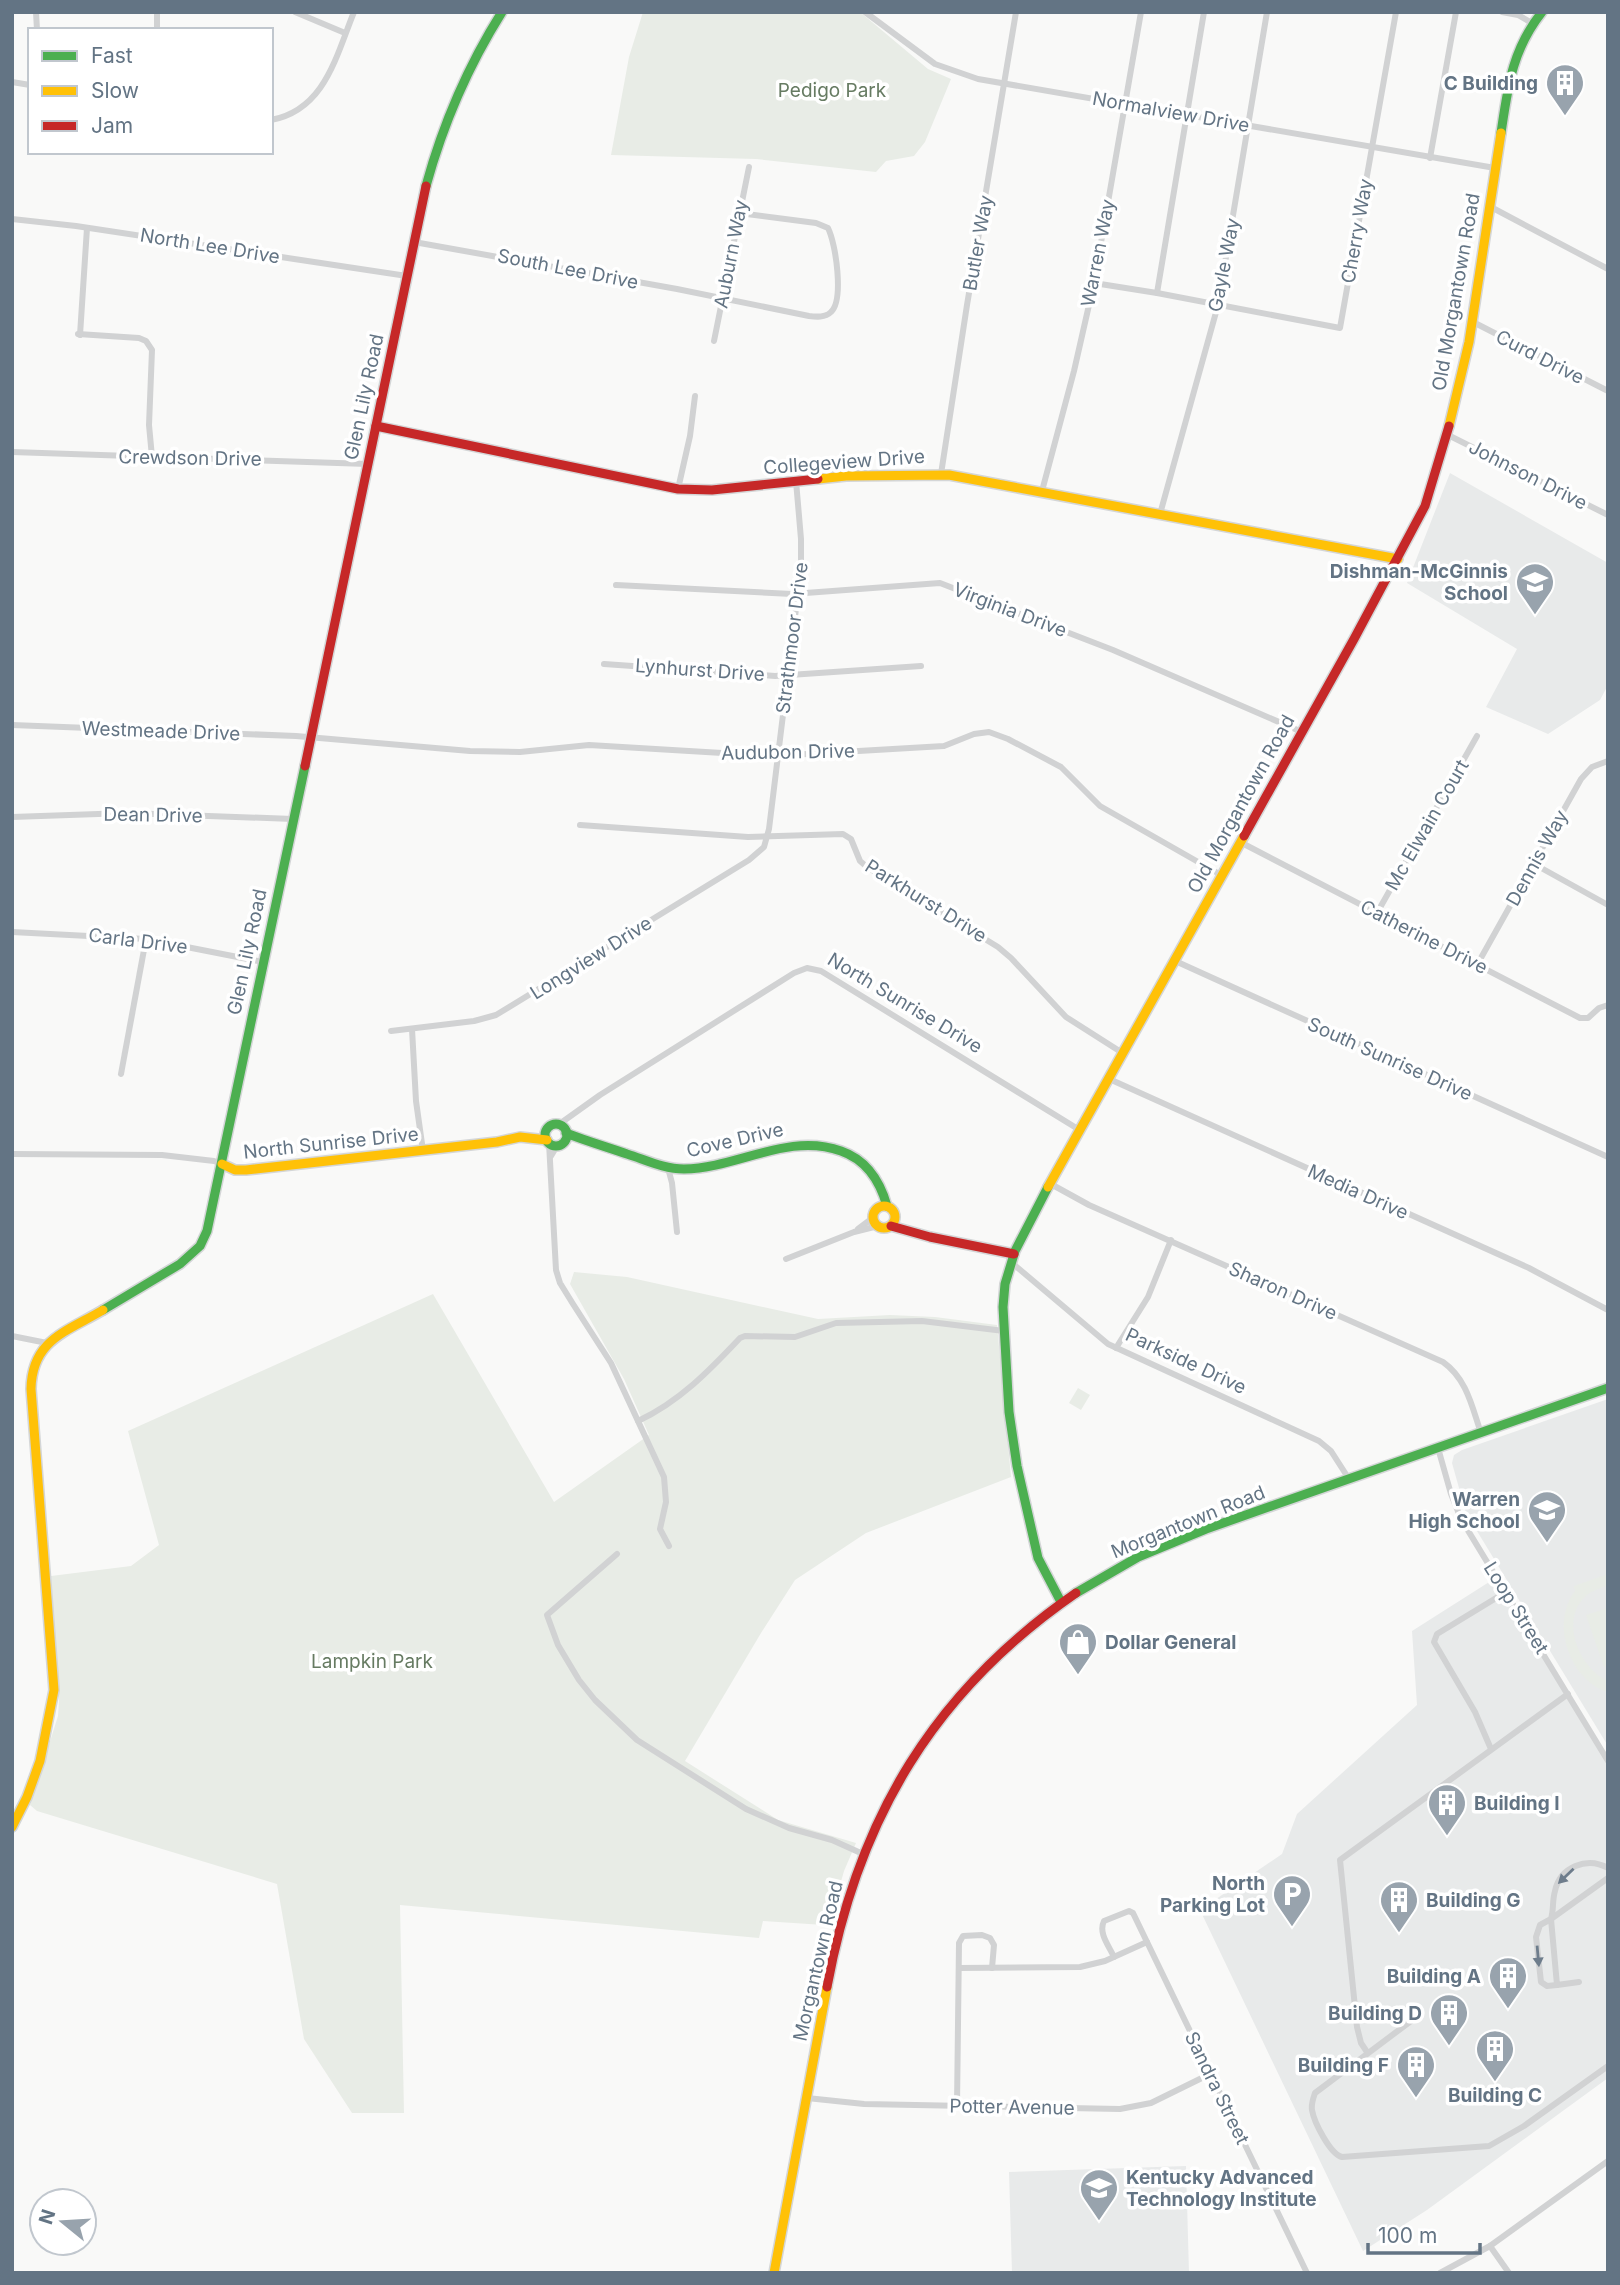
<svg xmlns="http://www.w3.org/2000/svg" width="1620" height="2285" font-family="Inter,sans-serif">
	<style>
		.built { fill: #e8eaea }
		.green { fill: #e8ece6 }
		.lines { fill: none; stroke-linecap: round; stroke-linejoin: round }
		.fast-casing { stroke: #d4d6d7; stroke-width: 12 }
		.slow-casing { stroke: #d4d6d7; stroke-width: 12 }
		.jam-casing { stroke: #d4d6d7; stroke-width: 12 }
		.street { stroke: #d1d2d3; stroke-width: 6 }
		.fast { stroke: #4caf50; stroke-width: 9 }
		.slow { stroke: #ffc107; stroke-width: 9 }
		.jam { stroke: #c62828; stroke-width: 9 }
		.oneway { fill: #6e7d8c }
		.labels { text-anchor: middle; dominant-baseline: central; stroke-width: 7; stroke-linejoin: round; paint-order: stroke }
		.poi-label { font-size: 19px; font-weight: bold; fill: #637484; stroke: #fff; text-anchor: end }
		.park-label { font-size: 19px; fill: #667b62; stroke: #fff }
		.street-label { font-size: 19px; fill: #637484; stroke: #fff }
	</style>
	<rect width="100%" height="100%" fill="#f9f9f8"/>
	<!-- built -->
	<g class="built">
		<path d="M1450,473l158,90v122l-8,15 -52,34 -62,-27 31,-58 -110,-66z"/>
		<path d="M1608,1399v347l-142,-233 -14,-50 2,-8 8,-5z"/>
		<path d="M1497,1577l111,185v316l-181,132 -64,41 -163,-341 82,-56 15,-40 120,-109 -5,-74z"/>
		<path d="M1186,2166l3,107h-177l-3,-101z"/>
	</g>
	<!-- green -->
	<g class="green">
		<path d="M643,12h217l68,57 23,10 -26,63 -11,14 -28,5 -10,11 -120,-13 -145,-4 18,-98z"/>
		<path d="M574,1272l53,5 191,42 72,-4 45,2 62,8 14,152 -145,56 -71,47 -34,53 -76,128 93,59 78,23 -12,28 -14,49 -6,5 -61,-4 -4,17 -359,-33 4,208h-52l-48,-74 -27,-155 -240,-73 -7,-6 28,-89 1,-15 -8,-125 80,-10 28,-21 -31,-114 305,-137 121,208 95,-67 -25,-56 -54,-95z"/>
		<path d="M1078,1388l12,7 -9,15 -12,-7z"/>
		<path d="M1608,1574v11c-9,4 -18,6 -24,13 -24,24 -4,71 24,83v11c-38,-11 -58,-69 -33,-101l-1,-5z"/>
		<path d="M1608,1608v57l-4,2 -18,-52z"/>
	</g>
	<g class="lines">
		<defs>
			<g id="fast">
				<path d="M1501,133c7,-47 11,-83 41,-121"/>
				<path d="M426,186c17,-62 42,-120 76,-174"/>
				<circle cx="556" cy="1135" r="11"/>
				<path d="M566,1133c20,8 41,14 61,21 19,6 37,15 57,15 54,-1 104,-37 157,-18 26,9 39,30 46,55"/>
				<path d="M1048,1187l-33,64 -10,33 -2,23 6,105 8,54 21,92 23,44"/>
				<path d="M103,1310l77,-46 20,-18 7,-15 98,-465"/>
				<path d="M1076,1593l62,-36 68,-28 402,-141"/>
			</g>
			<g id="slow">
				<path d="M1449,426l20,-84 32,-209"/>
				<path d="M818,479l28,-3 103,-1 449,84"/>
				<path d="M222,1164l13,6h11l251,-28 23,-5 27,3"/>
				<path d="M1048,1187l196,-351"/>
				<circle cx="884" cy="1217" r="11"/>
				<path d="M12,1827l15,-30 13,-36 14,-71 -23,-301c1,-49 35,-57 72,-79"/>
				<path d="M774,2273l53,-286"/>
			</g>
			<g id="jam">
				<path d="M376,426l302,63 34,1 106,-11"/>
				<path d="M305,766l121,-580"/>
				<path d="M1244,836l110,-197 71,-133 24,-80"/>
				<path d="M891,1226l39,11 84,17"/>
				<path d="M827,1987c31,-169 107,-296 249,-394"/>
			</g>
		</defs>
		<!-- fast casing -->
		<use href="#fast" class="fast-casing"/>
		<!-- slow casing -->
		<use href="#slow" class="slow-casing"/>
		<!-- jam casing -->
		<use href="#jam" class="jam-casing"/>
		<!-- street -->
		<g class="street">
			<path d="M36,12l1,18"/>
			<path d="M157,12v18"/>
			<path d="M295,12l50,21"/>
			<path d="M865,12l70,52 43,15 517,89"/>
			<path d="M1502,12l16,3 14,8"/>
			<path d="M12,82l18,3"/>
			<path d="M271,120c54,-10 65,-64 83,-108"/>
			<path d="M1430,158l26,-146"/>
			<path d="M1489,206l119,63"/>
			<path d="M12,219l64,7 331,50"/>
			<path d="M414,242l263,47 132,27c7,1 16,2 22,-4 13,-12 5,-68 -3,-84l-12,-5 -77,-10"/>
			<path d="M1094,283l63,10 183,35 56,-316"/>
			<path d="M1157,293l47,-281"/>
			<path d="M1473,322l135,69"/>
			<path d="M78,334l61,4 7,3 6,9 -3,75 3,32"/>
			<path d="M80,335l7,-107"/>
			<path d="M714,341l35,-174"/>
			<path d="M1448,435l160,80"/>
			<path d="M12,452l356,12"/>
			<path d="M941,474l26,-169 49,-293"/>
			<path d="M678,489l12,-53 5,-40"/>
			<path d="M1042,491l32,-120 20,-88 47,-271"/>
			<path d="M1160,514l58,-209 49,-293"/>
			<path d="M616,585l176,9 148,-11 173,67 189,82"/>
			<path d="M604,664l171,12 146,-10"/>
			<path d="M12,725l284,11 174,15 50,1 69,-7 184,11 171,-10 30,-12 15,-2 19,7 53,28 39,39 121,69"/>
			<path d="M12,817l115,-4 166,6"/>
			<path d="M580,825l168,12 95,-3 8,5 9,22 7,6 131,80 13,11 55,59 55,35"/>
			<path d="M1240,842l340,176h8l11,-10 9,-3"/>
			<path d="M1534,864l74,41"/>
			<path d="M1377,913l100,-177"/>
			<path d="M12,932l134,7 117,23"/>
			<path d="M1173,960l435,197"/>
			<path d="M1477,965l104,-186 11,-12 16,-6"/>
			<path d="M412,1029l4,72 7,50"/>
			<path d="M391,1031l83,-10 22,-6 253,-155 15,-13 5,-18 32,-261v-29l-5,-58"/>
			<path d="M121,1074l25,-135"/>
			<path d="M1107,1078l422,190 79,42"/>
			<path d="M558,1125l42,-30 194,-122 13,-5 14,3 257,158"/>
			<path d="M549,1143l7,127 4,13 13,21 38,59 53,114 2,25 -6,27 9,17"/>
			<path d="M12,1154l150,1 52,6 8,3"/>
			<path d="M551,1156l6,-10"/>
			<path d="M668,1168l4,15 5,49"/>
			<path d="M1049,1183l40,22 354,157c24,17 29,45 38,71"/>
			<path d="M858,1229l16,-12"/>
			<path d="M786,1259l68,-27 24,-6"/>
			<path d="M1012,1263l96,81 211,97 12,10 18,28"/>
			<path d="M12,1336l35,7"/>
			<path d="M1116,1348l32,-51 23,-57"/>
			<path d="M638,1421c41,-19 71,-50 102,-83l5,-2 50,1 41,-14 86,-2 82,10"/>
			<path d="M1438,1448l13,46 10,25 147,242"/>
			<path d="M617,1554l-70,61 11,30 21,35 16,20 42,40 109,69 43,19 43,12 31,14"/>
			<path d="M1491,1749l-16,-37 -41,-70 3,-8 69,-42"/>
			<path d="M1114,1957c-5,-11 -16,-24 -10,-36l25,-10 4,2 174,360"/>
			<path d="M959,1968l121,-1 25,-6 42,-19"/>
			<path d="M1579,1982l-22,3 -6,-66 57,-41"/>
			<path d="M1557,1985l-10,1 -6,-4 -5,-45 4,-12 11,-6c3,-10 1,-18 4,-28 5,-24 32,-35 53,-23"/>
			<path d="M1355,2015l56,-6 5,5 -1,4 -100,75c-2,6 -4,11 -3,17 2,12 18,44 30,47l147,-11 35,-20 84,-60"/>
			<path d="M1367,2052l-6,-9 -4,-16 -17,-167 228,-166"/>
			<path d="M807,2098l57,6 256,5 31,-6 59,-29"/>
			<path d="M957,2106l2,-163 4,-7 19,-1 8,3 4,7 -2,23"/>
			<path d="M1490,2246l19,27"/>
			<path d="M1440,2273l50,-27 118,-85"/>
		</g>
		<!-- fast -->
		<use href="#fast" class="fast"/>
		<!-- slow -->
		<use href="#slow" class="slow"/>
		<!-- jam -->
		<use href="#jam" class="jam"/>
	</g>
	<!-- one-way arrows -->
	<defs><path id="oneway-solid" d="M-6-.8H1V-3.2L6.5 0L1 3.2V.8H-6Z" transform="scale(1.75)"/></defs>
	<g class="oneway">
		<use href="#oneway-solid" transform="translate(1566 1876) rotate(136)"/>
		<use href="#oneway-solid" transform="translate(1538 1956) rotate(85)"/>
	</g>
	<!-- icons -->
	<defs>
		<symbol id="building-pin" viewBox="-11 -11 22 30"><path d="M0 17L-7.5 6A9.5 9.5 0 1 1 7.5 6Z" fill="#98a3ad" stroke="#fff"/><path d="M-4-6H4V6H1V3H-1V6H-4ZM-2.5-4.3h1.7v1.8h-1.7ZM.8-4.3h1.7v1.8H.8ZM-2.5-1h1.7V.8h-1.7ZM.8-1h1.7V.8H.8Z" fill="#fff"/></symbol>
		<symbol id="school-pin" viewBox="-11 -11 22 30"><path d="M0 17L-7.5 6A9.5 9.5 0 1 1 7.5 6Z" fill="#98a3ad" stroke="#fff"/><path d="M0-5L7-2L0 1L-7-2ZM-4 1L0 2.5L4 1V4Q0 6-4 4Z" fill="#fff"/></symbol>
		<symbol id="shop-pin" viewBox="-11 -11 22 30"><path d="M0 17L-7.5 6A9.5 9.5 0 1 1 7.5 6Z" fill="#98a3ad" stroke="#fff"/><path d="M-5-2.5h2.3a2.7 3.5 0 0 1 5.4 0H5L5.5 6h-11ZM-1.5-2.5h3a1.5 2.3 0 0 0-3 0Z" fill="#fff"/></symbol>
		<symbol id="parking-pin" viewBox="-11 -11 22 30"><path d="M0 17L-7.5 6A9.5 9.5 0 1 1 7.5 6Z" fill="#98a3ad" stroke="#fff"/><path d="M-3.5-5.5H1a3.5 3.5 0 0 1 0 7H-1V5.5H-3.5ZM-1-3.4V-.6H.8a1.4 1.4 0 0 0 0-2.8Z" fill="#fff"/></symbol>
		<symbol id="university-pin" viewBox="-11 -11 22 30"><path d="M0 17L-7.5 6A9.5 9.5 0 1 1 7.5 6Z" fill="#98a3ad" stroke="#fff"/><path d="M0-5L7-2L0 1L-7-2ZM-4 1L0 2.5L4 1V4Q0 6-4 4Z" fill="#fff"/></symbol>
	</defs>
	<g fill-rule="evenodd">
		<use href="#building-pin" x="1543" y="61" width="44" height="60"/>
		<use href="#school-pin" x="1513" y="560" width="44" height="60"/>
		<use href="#school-pin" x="1525" y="1488" width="44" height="60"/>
		<use href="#shop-pin" x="1056" y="1620" width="44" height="60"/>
		<use href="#building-pin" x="1425" y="1781" width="44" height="60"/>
		<use href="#parking-pin" x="1270" y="1872" width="44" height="60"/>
		<use href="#building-pin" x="1377" y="1878" width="44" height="60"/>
		<use href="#building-pin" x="1486" y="1954" width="44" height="60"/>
		<use href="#building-pin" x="1427" y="1991" width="44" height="60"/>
		<use href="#building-pin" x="1473" y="2027" width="44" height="60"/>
		<use href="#building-pin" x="1394" y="2043" width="44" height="60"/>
		<use href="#university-pin" x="1077" y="2166" width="44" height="60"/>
	</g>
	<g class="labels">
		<!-- poi labels -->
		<g class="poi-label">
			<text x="1538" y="83">C Building</text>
			<text x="1508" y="571">Dishman-McGinnis<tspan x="1508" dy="22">School</tspan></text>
			<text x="1520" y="1499">Warren<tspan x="1520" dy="22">High School</tspan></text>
			<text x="1105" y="1642" text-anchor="start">Dollar General</text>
			<text x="1474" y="1803" text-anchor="start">Building I</text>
			<text x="1265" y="1883">North<tspan x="1265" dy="22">Parking Lot</tspan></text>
			<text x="1426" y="1900" text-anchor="start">Building G</text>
			<text x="1481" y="1976">Building A</text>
			<text x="1422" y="2013">Building D</text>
			<text x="1389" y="2065">Building F</text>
			<text x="1495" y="2095" text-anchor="middle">Building C</text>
			<text x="1126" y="2177" text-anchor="start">Kentucky Advanced<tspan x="1126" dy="22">Technology Institute</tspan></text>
		</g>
		<!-- park labels -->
		<g class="park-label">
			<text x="832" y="90">Pedigo Park</text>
			<text x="372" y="1661">Lampkin Park</text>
		</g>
		<!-- street labels -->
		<g class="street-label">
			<text transform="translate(1171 112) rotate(10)">Normalview Drive</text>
			<text transform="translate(1357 231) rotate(-80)">Cherry Way</text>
			<text transform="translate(978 243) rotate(-80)">Butler Way</text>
			<text transform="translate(210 246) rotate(9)">North Lee Drive</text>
			<text transform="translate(1098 253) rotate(-79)">Warren Way</text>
			<text transform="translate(731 254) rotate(-79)">Auburn Way</text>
			<text transform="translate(1224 265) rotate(-79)">Gayle Way</text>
			<text transform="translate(568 269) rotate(11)">South Lee Drive</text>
			<text transform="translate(1456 292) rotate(-80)">Old Morgantown Road</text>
			<text transform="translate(1540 357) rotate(27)">Curd Drive</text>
			<text transform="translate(364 397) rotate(-78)">Glen Lily Road</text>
			<text transform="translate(190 458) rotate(1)">Crewdson Drive</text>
			<text transform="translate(844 462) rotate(-4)">Collegeview Drive</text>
			<text transform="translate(1528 475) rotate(27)">Johnson Drive</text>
			<text transform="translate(1010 610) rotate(21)">Virginia Drive</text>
			<text transform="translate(792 638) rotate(-83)">Strathmoor Drive</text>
			<text transform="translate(700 670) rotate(4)">Lynhurst Drive</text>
			<text transform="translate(161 731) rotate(2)">Westmeade Drive</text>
			<text transform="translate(788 752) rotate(-1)">Audubon Drive</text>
			<text transform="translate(1241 804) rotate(-61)">Old Morgantown Road</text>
			<text transform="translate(153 815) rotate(1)">Dean Drive</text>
			<text transform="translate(1427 825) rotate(-60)">Mc Elwain Court</text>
			<text transform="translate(1537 858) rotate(-61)">Dennis Way</text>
			<text transform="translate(926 901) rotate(32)">Parkhurst Drive</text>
			<text transform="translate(1424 937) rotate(27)">Catherine Drive</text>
			<text transform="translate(138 941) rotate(7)">Carla Drive</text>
			<text transform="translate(247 952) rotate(-78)">Glen Lily Road</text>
			<text transform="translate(591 958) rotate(-32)">Longview Drive</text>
			<text transform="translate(905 1003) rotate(31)">North Sunrise Drive</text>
			<text transform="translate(1390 1059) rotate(24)">South Sunrise Drive</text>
			<text transform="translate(735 1140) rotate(-13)">Cove Drive</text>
			<text transform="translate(331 1143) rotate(-6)">North Sunrise Drive</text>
			<text transform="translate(1358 1192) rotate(24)">Media Drive</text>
			<text transform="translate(1283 1291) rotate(24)">Sharon Drive</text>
			<text transform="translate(1186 1361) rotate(25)">Parkside Drive</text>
			<text transform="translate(1188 1522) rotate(-22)">Morgantown Road</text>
			<text transform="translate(1516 1608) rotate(58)">Loop Street</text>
			<text transform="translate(818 1961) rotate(-77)">Morgantown Road</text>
			<text transform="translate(1217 2088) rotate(64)">Sandra Street</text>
			<text transform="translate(1012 2107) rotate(1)">Potter Avenue</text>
		</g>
	</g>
	<!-- border -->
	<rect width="1620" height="2285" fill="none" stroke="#637484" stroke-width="28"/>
	<!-- legend -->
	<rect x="28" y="28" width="245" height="126" fill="#ffffff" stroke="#c1c7ce" stroke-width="2"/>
	<rect x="42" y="51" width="35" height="10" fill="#4caf50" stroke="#c1c7ce" stroke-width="2"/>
	<text x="91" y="63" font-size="21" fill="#637484">Fast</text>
	<rect x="42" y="86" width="35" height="10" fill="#ffc107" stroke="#c1c7ce" stroke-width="2"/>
	<text x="91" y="98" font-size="21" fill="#637484">Slow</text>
	<rect x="42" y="121" width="35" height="10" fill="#c62828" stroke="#c1c7ce" stroke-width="2"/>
	<text x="91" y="133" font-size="21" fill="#637484">Jam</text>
	<!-- north arrow -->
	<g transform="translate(63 2222) rotate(288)"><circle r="33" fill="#ffffff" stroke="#c1c7ce" stroke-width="2"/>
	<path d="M0-5L12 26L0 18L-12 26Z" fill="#98a3ad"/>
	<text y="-10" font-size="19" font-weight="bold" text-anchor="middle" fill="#637484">N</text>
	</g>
	<!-- scale -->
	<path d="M1368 2243v10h112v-10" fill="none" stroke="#637484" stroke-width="3.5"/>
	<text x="1378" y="2243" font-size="21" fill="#637484" stroke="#ffffff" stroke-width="5" paint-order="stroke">100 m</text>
</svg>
